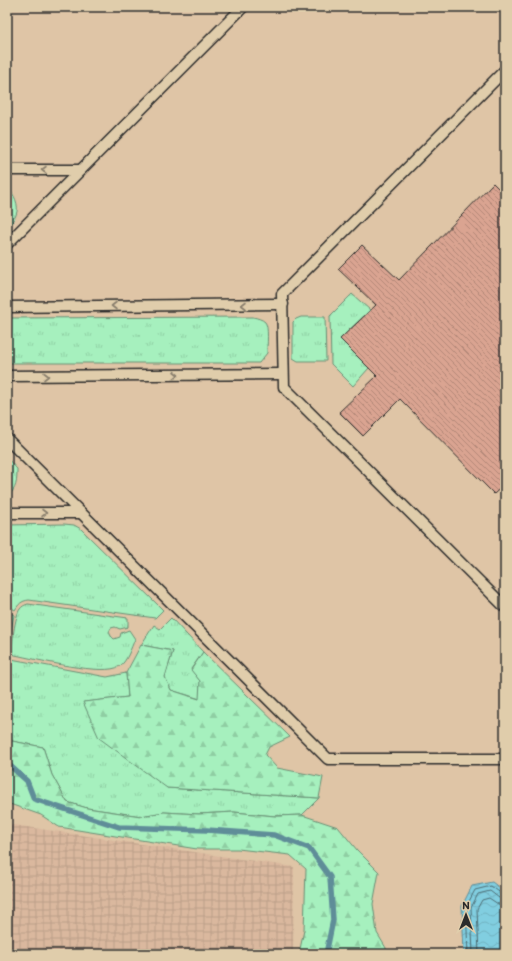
<svg xmlns="http://www.w3.org/2000/svg" width="512" height="961" font-family="Itim,sans-serif">
	<style>
		.industrial { fill: url(#industrial-grid) }
		.grass { fill: url(#grass-tufts); stroke: #688e74 }
		.forest { fill: url(#forest-firs); stroke: #688e74 }
		.water { fill: url(#water-waves); stroke: #5f8d98 }
		.lines { fill: none; stroke-linecap: round; stroke-linejoin: round }
		.shore { stroke: #4d6c73; stroke-width: 1 }
		.stream { stroke: #5f8d98; stroke-width: 5.5 }
		.building { fill: url(#building-back-hatch); stroke: #2b2b2b }
		.lane-casing { stroke: #2b2b2b; stroke-width: 13 }
		.lane { stroke: #e0cdab; stroke-width: 10 }
		.oneway { stroke: #867c6b }
	</style>
	<defs>
		<pattern id="industrial-grid" width="8" height="8" patternUnits="userSpaceOnUse"><rect width="8" height="8" fill="#dab89e"/><path d="M0 4h8M4 0v8" fill="none" stroke="#bb9e88"/></pattern>
		<pattern id="grass-tufts" width="24" height="20" patternUnits="userSpaceOnUse"><rect width="24" height="20" fill="#a6f0be"/><path d="M3 7l-1-3M5 7V3M7 7l1-3M15 17l-1-3M17 17v-4M19 17l1-3" fill="none" stroke="#8fcea3"/></pattern>
		<pattern id="forest-firs" width="22" height="20" patternUnits="userSpaceOnUse"><rect width="22" height="20" fill="#a6f0be"/><path d="M5 1l3.5 6h-7zM16 11l3.5 6h-7z" fill="#8fcea3"/></pattern>
		<pattern id="water-waves" width="16" height="10" patternUnits="userSpaceOnUse"><rect width="16" height="10" fill="#81cee0"/><path d="M0 5q4-4 8 0t8 0" fill="none" stroke="#70b1c0"/></pattern>
		<pattern id="building-back-hatch" width="6" height="6" patternUnits="userSpaceOnUse"><rect width="6" height="6" fill="#daa491"/><path d="M-1 5l2 2M0 0l6 6M5-1l2 2" fill="none" stroke="#b18677"/></pattern>
	</defs>
	<rect width="100%" height="100%" fill="#dfc5a6"/>
	<filter id="ink" filterUnits="userSpaceOnUse"><feTurbulence type="fractalNoise" baseFrequency=".025" numOctaves="2"/><feDisplacementMap in="SourceGraphic" scale="8" xChannelSelector="R" yChannelSelector="G"/><feConvolveMatrix kernelMatrix="1 2 1 2 8 2 1 2 1" color-interpolation-filters="sRGB"/></filter>
	<g filter="url(#ink)">
		<!-- industrial -->
		<path class="industrial" d="M7,824l287,43 -1,87h-286z"/>
		<!-- grass -->
		<g class="grass">
			<path d="M7,188c7,5 13,17 9,27 -2,5 -6,10 -9,14z"/>
			<path d="M352,294l18,16 -30,29 29,29 -16,18 -22,-22 -1,-48z"/>
			<path d="M253,317c4,1 9,2 12,5 4,4 2,24 2,31l-8,10h-252v-45z"/>
			<path d="M301,317h24l1,44h-28l-5,-3v-36l3,-3z"/>
			<path d="M7,458l10,11c0,11 0,21 -10,27z"/>
			<path d="M64,524l10,1 7,4 82,81 -8,8 -126,-18c-8,1 -10,4 -14,10l-8,-5v-80z"/>
			<path d="M28,604l100,14v9l-8,2 -5,-2 -4,1 -2,4 2,4 3,3 6,-2 1,-4 8,-3 6,9c-4,9 -8,22 -15,27 -15,11 -85,-7 -105,-11l-2,-1c-2,-9 2,-38 7,-45 2,-3 5,-4 8,-5z"/>
			<path d="M7,611l7,4 -6,31v8l-1,1z"/>
			<path d="M171,618l32,34 -12,17 9,12v18l-29,-9 -6,-13 8,-26 -32,-6 13,-20 6,4z"/>
			<path d="M11,659l96,18 19,-4 2,24 -44,5 83,86 152,10 -17,17 -27,1 -41,-4 -35,2 -35,-2 -23,4 -54,-8 -20,-6 -15,-27 -9,-28 -36,-7v-77z"/>
		</g>
		<!-- forest -->
		<g class="forest">
			<path d="M141,645l32,6 -8,26 6,13 28,9 1,-18 -9,-11 12,-18 87,85 -21,10 -4,8 12,13 46,9 -4,21 -152,-10 -68,-50 -16,-36 45,-5 -2,-24z"/>
			<path d="M7,740l36,7 9,28 15,27 20,6 54,8 23,-4 35,2 35,-2 41,4 27,-1 36,12 19,23 22,22 -6,32 4,29 9,15v6h-87l5,-24 2,-61 -16,-14 -52,-6h-41l-138,-22 -18,-12 -34,-12z"/>
		</g>
		<!-- water -->
		<path class="water" d="M492,882l13,10v62h-41l-2,-48 10,-20z"/>
		<g class="lines">
			<!-- shore -->
			<g class="shore">
				<path d="M468,954l-2,-47 9,-17 16,-4 11,8h3"/>
				<path d="M473,954l-2,-46 7,-14 12,-3 9,7 6,1"/>
				<path d="M479,954l-2,-45 5,-9 7,-2 9,6 7,1"/>
			</g>
			<!-- stream -->
			<path class="stream" d="M7,763l20,18 7,18 85,28 88,3 67,5 35,13 21,29 3,43 -7,34"/>
		</g>
		<!-- building -->
		<path class="building" d="M493,183l12,12v289l-11,10 -94,-95 -37,37 -24,-24 38,-36 -37,-37 36,-34 -38,-36 24,-24 37,35z"/>
		<g class="lines">
			<defs>
				<g id="lane">
					<path d="M505,70l-223,224 2,93 221,220"/>
					<path d="M7,170h73"/>
					<path d="M7,244l236,-237"/>
					<path d="M7,307l276,-3"/>
					<path d="M7,376l276,-2"/>
					<path d="M7,439l321,320h177"/>
					<path d="M7,513h74"/>
				</g>
			</defs>
			<!-- lane casing -->
			<use href="#lane" class="lane-casing"/>
			<!-- lane -->
			<use href="#lane" class="lane"/>
		</g>
		<!-- one-way arrows -->
		<defs><path id="oneway-chevron" d="M-2-3.5L2.5 0L-2 3.5" fill="none" stroke-width="1.6" stroke-linecap="round" stroke-linejoin="round"/></defs>
		<g class="oneway">
			<use href="#oneway-chevron" transform="translate(44 170) rotate(180)"/>
			<use href="#oneway-chevron" transform="translate(244 305) rotate(180)"/>
			<use href="#oneway-chevron" transform="translate(114 306) rotate(180)"/>
			<use href="#oneway-chevron" transform="translate(176 375)"/>
			<use href="#oneway-chevron" transform="translate(46 376)"/>
			<use href="#oneway-chevron" transform="translate(44 513)"/>
		</g>
	</g>
	<!-- margin -->
	<rect width="512" height="961" fill="none" stroke="#e0cdab" stroke-width="24"/>
	<rect x="12" y="12" width="488" height="937" fill="none" stroke="#2b2b2b" stroke-width="1.5" filter="url(#ink)"/>
	<!-- north arrow -->
	<g transform="translate(466 915)" stroke="#e0cdab" stroke-width="3" paint-order="stroke">
	<path d="M0-3L7 15L0 10L-7 15Z" fill="#2b2b2b"/>
	<text y="-6" font-size="11" font-weight="bold" text-anchor="middle" fill="#2b2b2b">N</text>
	</g>
</svg>
